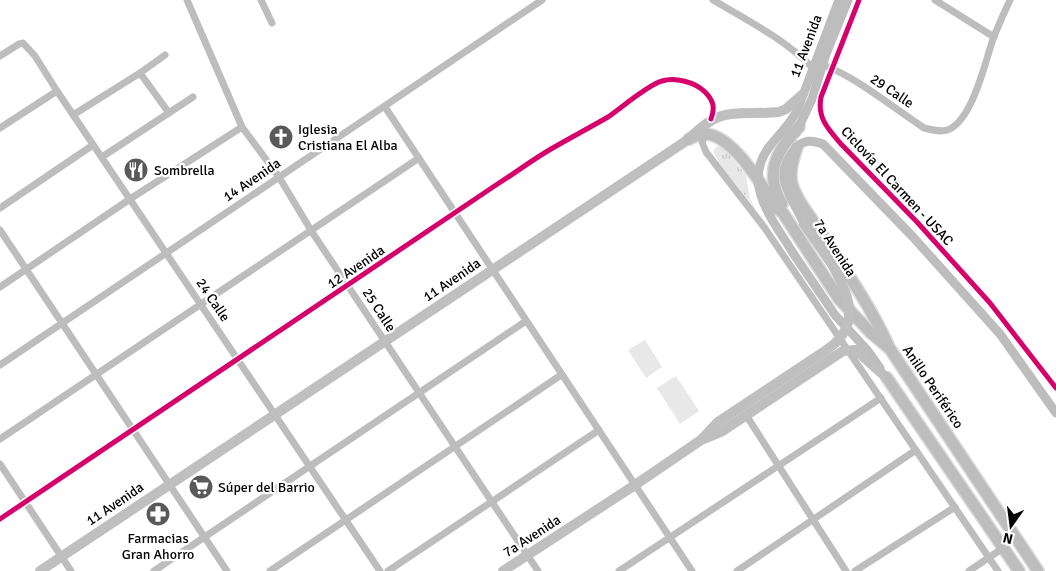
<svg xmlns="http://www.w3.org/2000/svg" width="1056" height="571" font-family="Signika,sans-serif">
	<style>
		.grass { fill: url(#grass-tufts) }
		.garden { fill: #e8e8e8 }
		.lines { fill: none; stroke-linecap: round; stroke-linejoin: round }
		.primary-casing { stroke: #dbdbdb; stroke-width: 14 }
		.minor { stroke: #bdbdbd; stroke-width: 7 }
		.tertiary { stroke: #bdbdbd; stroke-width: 9 }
		.secondary { stroke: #bfbfbf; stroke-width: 10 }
		.primary { stroke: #bdbdbd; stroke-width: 11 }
		.tertiary-bridge { stroke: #bdbdbd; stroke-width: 9 }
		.secondary-bridge { stroke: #bfbfbf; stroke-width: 10 }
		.cycleway-casing { stroke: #fff; stroke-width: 8 }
		.cycleway { stroke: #d6006c; stroke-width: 5 }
		.labels { text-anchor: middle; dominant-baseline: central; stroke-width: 4.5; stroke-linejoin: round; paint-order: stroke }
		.street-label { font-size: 14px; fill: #000; stroke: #fff }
		.poi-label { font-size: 14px; fill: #000; stroke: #fff; text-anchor: start }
	</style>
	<defs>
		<pattern id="grass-tufts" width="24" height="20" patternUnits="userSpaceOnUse" patternTransform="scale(1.25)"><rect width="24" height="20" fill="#e8e8e8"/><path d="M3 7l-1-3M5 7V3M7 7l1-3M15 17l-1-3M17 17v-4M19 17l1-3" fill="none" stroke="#c5c5c5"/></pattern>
	</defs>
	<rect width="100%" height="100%" fill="#fff"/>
	<!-- grass -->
	<path class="grass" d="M722,146l24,29 4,24 6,11 -36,-46 -7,-13 3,-4z"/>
	<!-- garden -->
	<g class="garden">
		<path d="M645,340l17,27 -16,11 -18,-28z"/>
		<path d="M676,376l23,35 -19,13 -23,-36z"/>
	</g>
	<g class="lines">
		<defs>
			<g id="primary">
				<path d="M689,139c4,-2 9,-5 15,-5 28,-1 59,53 72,74l7,5 56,86 32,34 19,16 148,222"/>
				<path d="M797,147c-4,13 -8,24 -5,37 4,16 17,30 25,43 25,39 52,76 71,118"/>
				<path d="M782,204c-18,-30 -6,-53 17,-77"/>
				<path d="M887,378l132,193"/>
			</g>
		</defs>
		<!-- primary casing -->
		<use href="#primary" class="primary-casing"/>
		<!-- minor -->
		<g class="minor">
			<path d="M187,0l55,127 37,50 33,55 226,339"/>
			<path d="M261,0l11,23"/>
			<path d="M713,0c36,21 71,39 100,68"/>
			<path d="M935,0l59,37"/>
			<path d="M0,56l19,-12 4,-1 12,13 22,35 323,480"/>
			<path d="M823,65c32,11 72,44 101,63 8,2 19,5 26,1 23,-12 35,-66 43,-90 5,-13 11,-26 17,-39"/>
			<path d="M140,73l29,40"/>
			<path d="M385,107l307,464"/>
			<path d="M73,115l67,-42 25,-18"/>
			<path d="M0,128l57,-37"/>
			<path d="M706,134l-4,8 4,10 58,75 234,344"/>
			<path d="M102,157l91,-60"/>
			<path d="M0,208l93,-63"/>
			<path d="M0,230l227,341"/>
			<path d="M0,287l130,-88 112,-72"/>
			<path d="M0,365l542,-365"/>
			<path d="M746,415l100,156"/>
			<path d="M0,439l419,-281"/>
			<path d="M0,464l71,107"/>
			<path d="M0,519l496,-334c19,-12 36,-25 55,-36 19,-11 38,-21 57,-32 13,-9 41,-33 54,-36 13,-4 33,1 43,11 9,9 10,16 6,27"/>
			<path d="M154,571l372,-250"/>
			<path d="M270,571l291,-196"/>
			<path d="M388,571l211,-141"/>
			<path d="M619,571l262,-173"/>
			<path d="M737,571l179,-121"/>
			<path d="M855,571l100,-64"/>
			<path d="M969,571l34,-23"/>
		</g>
		<!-- tertiary -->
		<g class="tertiary">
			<path d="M797,111l42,-111"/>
			<path d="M796,133l16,-34 14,-45 22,-54"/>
			<path d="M804,224c-12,-28 -33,-47 -9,-75 9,-10 17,-9 28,-5l90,93 87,97 56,79"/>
			<path d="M793,253l42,62 33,36 12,17"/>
		</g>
		<!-- secondary -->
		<g class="secondary">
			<path d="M804,224l29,42"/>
			<path d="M704,439l17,-7 122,-81 12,-1 4,3 28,25"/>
			<path d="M40,571l649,-432c32,-35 49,-23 90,-27l7,-3 17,-15"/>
			<path d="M503,571l132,-86 66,-45 17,-18 110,-73"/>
		</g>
		<!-- primary -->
		<use href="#primary" class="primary"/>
		<!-- tertiary-bridge -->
		<path class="tertiary-bridge" d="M793,253c-19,-32 -52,-68 -24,-106 10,-13 19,-20 28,-36"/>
		<!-- secondary-bridge -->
		<path class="secondary-bridge" d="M828,349c33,-24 22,-52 5,-83"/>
		<defs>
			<g id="cycleway">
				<path d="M859,0l-38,97c-4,21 7,32 20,47l76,78 73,81 66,85"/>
				<path d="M0,519l496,-334c19,-12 36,-25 55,-36 19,-11 38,-21 57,-32 13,-9 41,-33 54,-36 13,-4 33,1 43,11 9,9 10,16 6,27"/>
			</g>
		</defs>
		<!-- cycleway casing -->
		<use href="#cycleway" class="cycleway-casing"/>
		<!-- cycleway -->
		<use href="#cycleway" class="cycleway"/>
	</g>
	<!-- icons -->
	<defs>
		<symbol id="church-disc" viewBox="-11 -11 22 22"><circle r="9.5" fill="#595959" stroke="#fff"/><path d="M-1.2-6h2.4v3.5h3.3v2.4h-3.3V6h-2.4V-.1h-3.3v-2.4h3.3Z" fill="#fff"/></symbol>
		<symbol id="restaurant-disc" viewBox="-11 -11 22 22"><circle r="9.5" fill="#595959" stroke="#fff"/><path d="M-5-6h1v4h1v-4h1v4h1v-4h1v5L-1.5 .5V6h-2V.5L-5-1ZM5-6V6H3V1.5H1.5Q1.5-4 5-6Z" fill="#fff"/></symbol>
		<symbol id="supermarket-disc" viewBox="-11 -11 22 22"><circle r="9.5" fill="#595959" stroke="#fff"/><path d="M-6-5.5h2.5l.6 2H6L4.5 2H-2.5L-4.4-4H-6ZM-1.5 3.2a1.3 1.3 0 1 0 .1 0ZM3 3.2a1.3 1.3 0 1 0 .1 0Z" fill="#fff"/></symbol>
		<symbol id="pharmacy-disc" viewBox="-11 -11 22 22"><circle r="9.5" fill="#595959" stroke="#fff"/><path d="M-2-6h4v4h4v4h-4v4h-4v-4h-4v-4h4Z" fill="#fff"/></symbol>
	</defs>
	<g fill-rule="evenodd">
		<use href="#church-disc" x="267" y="123" width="28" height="28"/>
		<use href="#restaurant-disc" x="122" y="156" width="28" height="28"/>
		<use href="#supermarket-disc" x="187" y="473" width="28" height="28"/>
		<use href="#pharmacy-disc" x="144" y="500" width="28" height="28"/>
	</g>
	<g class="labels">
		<!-- street labels -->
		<g class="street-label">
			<text transform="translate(806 46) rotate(-69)">11 Avenida</text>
			<text transform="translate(892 91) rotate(34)">29 Calle</text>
			<text transform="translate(252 180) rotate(-34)">14 Avenida</text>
			<text transform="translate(897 186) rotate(47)">Ciclovía El Carmen - USAC</text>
			<text transform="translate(835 248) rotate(57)">7a Avenida</text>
			<text transform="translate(356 267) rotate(-34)">12 Avenida</text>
			<text transform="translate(452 280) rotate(-34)">11 Avenida</text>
			<text transform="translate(213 300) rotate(56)">24 Calle</text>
			<text transform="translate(379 310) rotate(57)">25 Calle</text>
			<text transform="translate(933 387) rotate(56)">Anillo Periférico</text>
			<text transform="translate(115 504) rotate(-34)">11 Avenida</text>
			<text transform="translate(532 536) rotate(-33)">7a Avenida</text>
		</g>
		<!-- poi labels -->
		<g class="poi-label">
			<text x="298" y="129">Iglesia<tspan x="298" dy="16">Cristiana El Alba</tspan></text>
			<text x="154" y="170">Sombrella</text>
			<text x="218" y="487">Súper del Barrio</text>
			<text x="158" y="538" text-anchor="middle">Farmacias<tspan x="158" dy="16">Gran Ahorro</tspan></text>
		</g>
	</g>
	<!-- north arrow -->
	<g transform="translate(1011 526) rotate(194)" stroke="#ffffff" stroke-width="4" paint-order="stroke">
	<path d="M0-4L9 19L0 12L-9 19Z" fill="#000000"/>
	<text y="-8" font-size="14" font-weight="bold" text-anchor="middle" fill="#000000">N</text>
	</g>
</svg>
